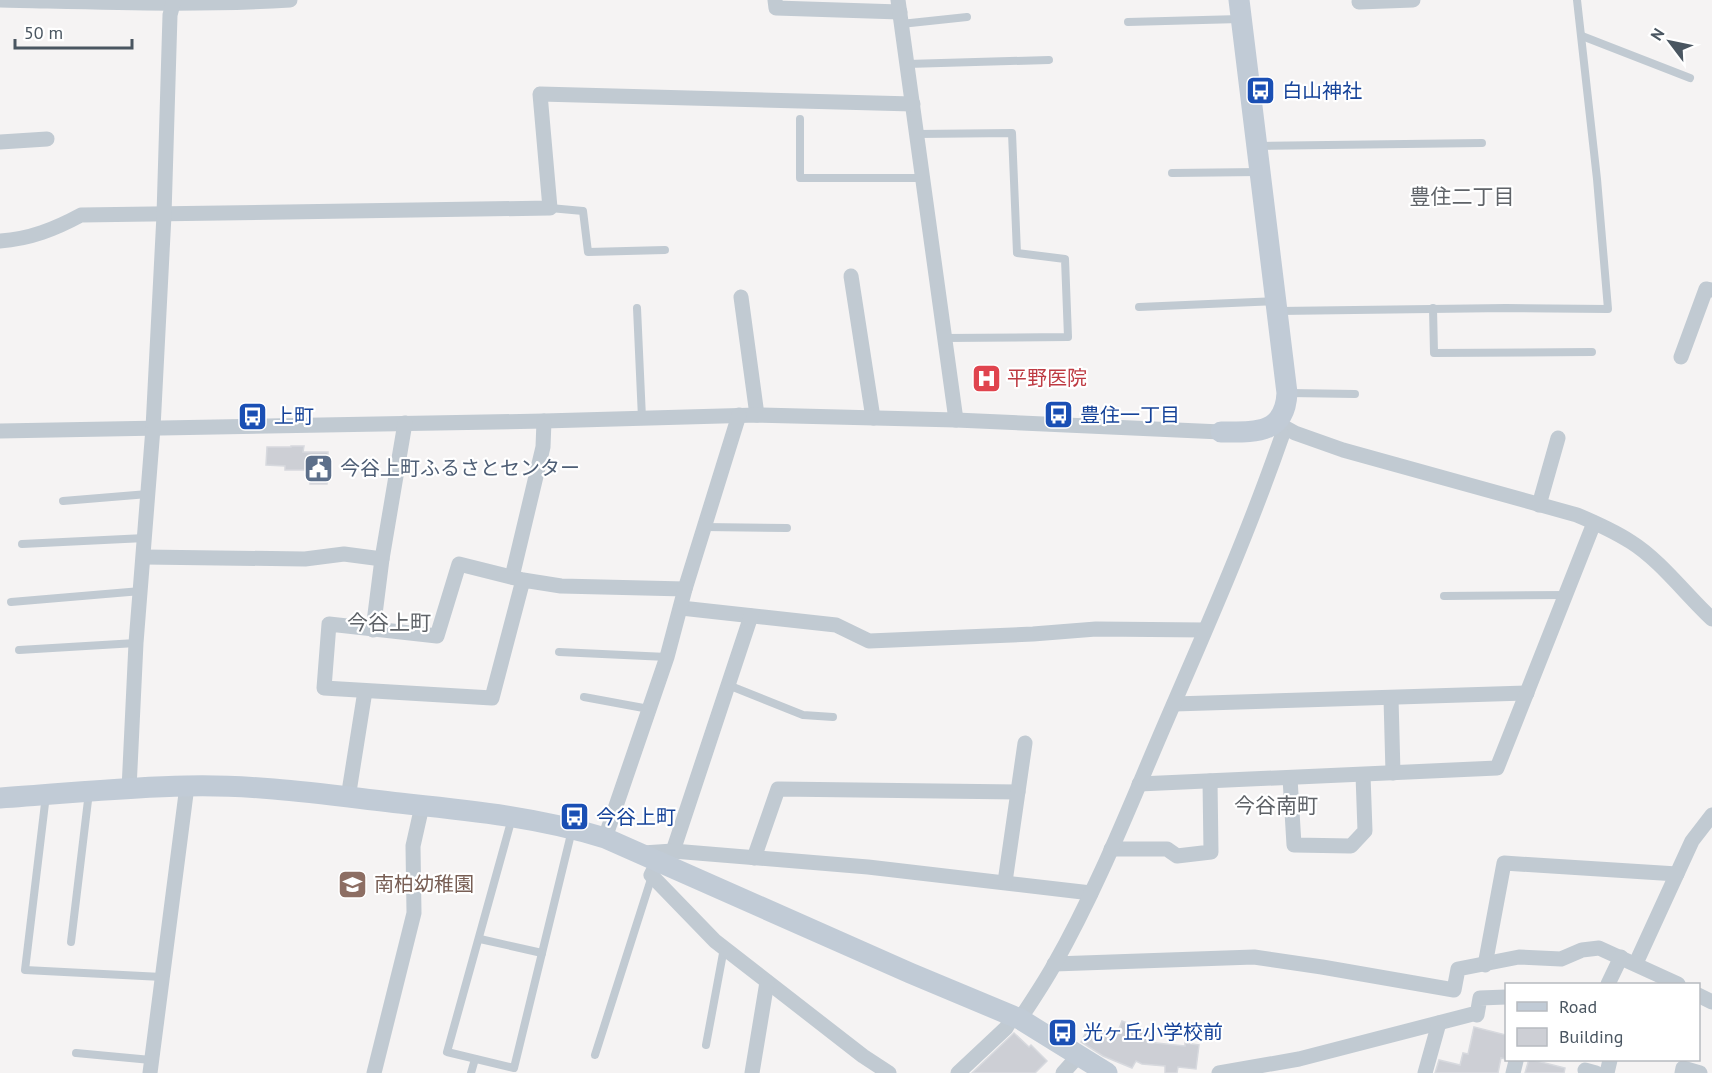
<svg xmlns="http://www.w3.org/2000/svg" width="1712" height="1073" font-family="'PT Sans','Noto Sans JP',sans-serif">
	<style>
		.building { fill: #cdcfd5; stroke: #d7d9de; stroke-width: 1.5 }
		.lines { fill: none; stroke-linecap: round; stroke-linejoin: round }
		.lane { stroke: #c1cad2; stroke-width: 8 }
		.street { stroke: #c1cad2; stroke-width: 15 }
		.secondary { stroke: #c1cbd6; stroke-width: 21 }
		.labels { text-anchor: middle; dominant-baseline: central; stroke-width: 4.5; stroke-linejoin: round; paint-order: stroke }
		.transit-label { font-size: 20px; fill: #164399; stroke: #fff; text-anchor: start }
		.health-label { font-size: 20px; fill: #be3a42; stroke: #fff; text-anchor: start }
		.service-label { font-size: 20px; fill: #4e5e75; stroke: #fff; text-anchor: start }
		.education-label { font-size: 20px; fill: #785e54; stroke: #fff; text-anchor: start }
		.neighbourhood-label { font-size: 21px; fill: #5f6368; stroke: #fff }
	</style>
	<rect width="100%" height="100%" fill="#f5f3f3"/>
	<!-- building -->
	<g class="building">
		<path d="M291,446h13l-1,6h25l-1,32h-17v-14h-25v-4l-19,-1 1,-18h24z"/>
		<path d="M1122,1021l29,12 -4,9 38,4v-3l14,2 -3,24 -18,-2 -1,6h-12v-7l-23,-2 -6,-3 -4,7 -29,-12 -22,-14 9,-18 21,10 1,-2 5,2z"/>
		<path d="M1474,1027l32,8v24l-5,-1 -3,15h-63l4,-13 21,5 3,-12 5,1z"/>
		<path d="M1014,1033l15,14 2,-2 16,16 -12,12h-63z"/>
		<path d="M1529,1059l36,9 -1,5h-39z"/>
	</g>
	<g class="lines">
		<!-- lane -->
		<g class="lane">
			<path d="M1128,22l112,-3"/>
			<path d="M901,24l66,-7"/>
			<path d="M1582,36l108,42"/>
			<path d="M907,64l142,-4"/>
			<path d="M800,119v59h123"/>
			<path d="M917,134l95,-1 5,120 48,6 3,78 -123,1"/>
			<path d="M1259,146l223,-3"/>
			<path d="M1172,173l87,-1"/>
			<path d="M550,208l33,3 5,41 77,-2"/>
			<path d="M1139,307l137,-6"/>
			<path d="M637,308l5,110"/>
			<path d="M1433,308l1,45 158,-1"/>
			<path d="M1279,311l227,-3 102,1 -11,-130 -20,-179"/>
			<path d="M1289,393l66,1"/>
			<path d="M63,501l85,-7"/>
			<path d="M704,527l83,1"/>
			<path d="M22,544l123,-6"/>
			<path d="M1444,596l122,-1"/>
			<path d="M11,602l130,-11"/>
			<path d="M19,650l117,-7"/>
			<path d="M559,652l108,5"/>
			<path d="M728,685l75,30 30,2"/>
			<path d="M584,697l65,12"/>
			<path d="M46,795l-21,175 137,7"/>
			<path d="M512,818l-65,234 67,16 58,-238"/>
			<path d="M480,939l62,14"/>
			<path d="M71,942l18,-150"/>
			<path d="M706,1045l18,-97"/>
			<path d="M76,1053l75,7"/>
			<path d="M595,1055l57,-179"/>
			<path d="M471,1073l4,-14"/>
		</g>
		<!-- street -->
		<g class="street">
			<path d="M0,0c96,2 193,6 290,0"/>
			<path d="M775,0l1,8 124,4"/>
			<path d="M898,0l58,420"/>
			<path d="M1359,2l54,-2"/>
			<path d="M0,142l47,-3"/>
			<path d="M0,241c30,-2 55,-12 81,-26l469,-7 -10,-114 373,10"/>
			<path d="M851,276l22,142"/>
			<path d="M741,297l16,118"/>
			<path d="M1681,357l25,-68 6,1"/>
			<path d="M1277,423l18,10 48,17 234,65c19,8 37,16 54,27 29,18 56,54 81,77"/>
			<path d="M0,431l544,-10 213,-6 199,5 265,12"/>
			<path d="M1539,505l19,-67"/>
			<path d="M144,557l161,2 39,-5 38,5"/>
			<path d="M512,577l31,-130 1,-26"/>
			<path d="M523,580l-31,118 -168,-10 5,-64 108,12 22,-72 64,16 38,6 124,3"/>
			<path d="M681,608l155,17 33,16 164,-7 63,-5 109,1"/>
			<path d="M373,630l9,-71 23,-136"/>
			<path d="M1391,698l2,75"/>
			<path d="M1174,704l353,-11"/>
			<path d="M1290,778l4,67 57,1 14,-15 -2,-56"/>
			<path d="M1139,784l358,-16 97,-245"/>
			<path d="M129,789l7,-146 17,-215 11,-213 6,-200 4,-15"/>
			<path d="M348,798l17,-107"/>
			<path d="M605,838l62,-181 18,-68 54,-174"/>
			<path d="M1111,849h56l10,7 34,-4 -1,-71"/>
			<path d="M673,851l78,-235"/>
			<path d="M643,853l30,-2 195,16 223,26"/>
			<path d="M754,858l24,-69 240,3"/>
			<path d="M657,863l-6,12 64,66 148,115 26,17"/>
			<path d="M1005,882l20,-139"/>
			<path d="M1636,963l56,-122 20,-26"/>
			<path d="M1054,964l200,-7 68,10 132,23 4,-21 61,-12 42,2 21,-9 17,-2 79,36"/>
			<path d="M1485,965l19,-102 173,11"/>
			<path d="M1608,984l13,-27"/>
			<path d="M1698,995l14,7"/>
			<path d="M1020,1019c12,-18 24,-36 34,-54 45,-79 78,-165 114,-248 40,-92 81,-186 114,-281l-5,-13"/>
			<path d="M1585,1070l11,3"/>
			<path d="M150,1073l37,-287"/>
			<path d="M374,1073l40,-160 -1,-67 9,-40"/>
			<path d="M752,1073l15,-91"/>
			<path d="M958,1073l48,-45 7,-12"/>
			<path d="M1063,1073l16,-18"/>
			<path d="M1219,1073l80,-14 174,-45 4,1 3,-17 26,-1"/>
			<path d="M1425,1073l14,-50"/>
			<path d="M1513,1073l3,-12"/>
			<path d="M1607,1073l3,-13"/>
			<path d="M1682,1073l1,-5 17,5"/>
		</g>
		<!-- secondary -->
		<g class="secondary">
			<path d="M1221,432c33,0 64,3 66,-39l-48,-393"/>
			<path d="M0,798c62,-4 124,-11 186,-12 74,-2 149,10 222,18 67,7 132,14 197,34l305,135 110,46 87,54"/>
		</g>
	</g>
	<!-- icons -->
	<defs>
		<symbol id="bus-square" viewBox="-11 -11 22 22"><rect x="-9" y="-9" width="18" height="18" rx="4" fill="#1a4fb4" stroke="#fff"/><path d="M-5-6H5V4H4V6H2V4H-2V6H-4V4H-5ZM-3.5-4V0h7V-4ZM-3.5 1.2v1.5H-2V1.2ZM2 1.2v1.5H3.5V1.2Z" fill="#fff"/></symbol>
		<symbol id="hospital-square" viewBox="-11 -11 22 22"><rect x="-9" y="-9" width="18" height="18" rx="4" fill="#e0444e" stroke="#fff"/><path d="M-5-5h3v3.5h4V-5h3V5h-3V1.5h-4V5h-3Z" fill="#fff"/></symbol>
		<symbol id="civic-square" viewBox="-11 -11 22 22"><rect x="-9" y="-9" width="18" height="18" rx="4" fill="#5c6f8a" stroke="#fff"/><path d="M-.6-6.5H3V-4.5H.6V-3L4-1V1h2V6H-6V1h2V-1L-.6-3ZM-1.2 2.5V6h2.4V2.5Z" fill="#fff"/></symbol>
		<symbol id="school-square" viewBox="-11 -11 22 22"><rect x="-9" y="-9" width="18" height="18" rx="4" fill="#8d6e63" stroke="#fff"/><path d="M0-5L7-2L0 1L-7-2ZM-4 1L0 2.5L4 1V4Q0 6-4 4Z" fill="#fff"/></symbol>
	</defs>
	<g fill-rule="evenodd">
		<use href="#bus-square" x="1244" y="74" width="33" height="33"/>
		<use href="#hospital-square" x="970" y="362" width="33" height="33"/>
		<use href="#bus-square" x="1042" y="398" width="33" height="33"/>
		<use href="#bus-square" x="236" y="400" width="33" height="33"/>
		<use href="#civic-square" x="302" y="452" width="33" height="33"/>
		<use href="#bus-square" x="558" y="800" width="33" height="33"/>
		<use href="#school-square" x="336" y="868" width="33" height="33"/>
		<use href="#bus-square" x="1046" y="1016" width="33" height="33"/>
	</g>
	<g class="labels">
		<!-- transit labels -->
		<g class="transit-label">
			<text x="1282" y="91">白山神社</text>
			<text x="1080" y="415">豊住一丁目</text>
			<text x="274" y="416">上町</text>
			<text x="596" y="817">今谷上町</text>
			<text x="1083" y="1032">光ヶ丘小学校前</text>
		</g>
		<!-- health labels -->
		<g class="health-label">
			<text x="1007" y="378">平野医院</text>
		</g>
		<!-- service labels -->
		<g class="service-label">
			<text x="340" y="468">今谷上町ふるさとセンター</text>
		</g>
		<!-- education labels -->
		<g class="education-label">
			<text x="374" y="884">南柏幼稚園</text>
		</g>
		<!-- neighbourhood labels -->
		<g class="neighbourhood-label">
			<text x="1462" y="196">豊住二丁目</text>
			<text x="389" y="622">今谷上町</text>
			<text x="1276" y="805">今谷南町</text>
		</g>
	</g>
	<!-- legend -->
	<rect x="1505" y="983" width="195" height="78" fill="#ffffff" stroke="#b7bbc0" stroke-width="1.5"/>
	<rect x="1517" y="1002" width="30" height="9" fill="#c1cbd6" stroke="#b7bbc0" stroke-width="1.5"/>
	<text x="1559" y="1013" font-size="18" fill="#4a5661">Road</text>
	<rect x="1517" y="1028" width="30" height="18" fill="#cdcfd5" stroke="#b7bbc0" stroke-width="1.5"/>
	<text x="1559" y="1043" font-size="18" fill="#4a5661">Building</text>
	<!-- north arrow -->
	<g transform="translate(1670 42) rotate(302)" stroke="#ffffff" stroke-width="4.5" paint-order="stroke">
	<path d="M0-4.5L10 22L0 15L-10 22Z" fill="#4a5661"/>
	<text y="-9" font-size="16" font-weight="bold" text-anchor="middle" fill="#4a5661">N</text>
	</g>
	<!-- scale -->
	<path d="M15 39v9h117v-9" fill="none" stroke="#4a5661" stroke-width="3"/>
	<text x="24" y="39" font-size="18" fill="#4a5661" stroke="#ffffff" stroke-width="4.5" paint-order="stroke">50 m</text>
</svg>
